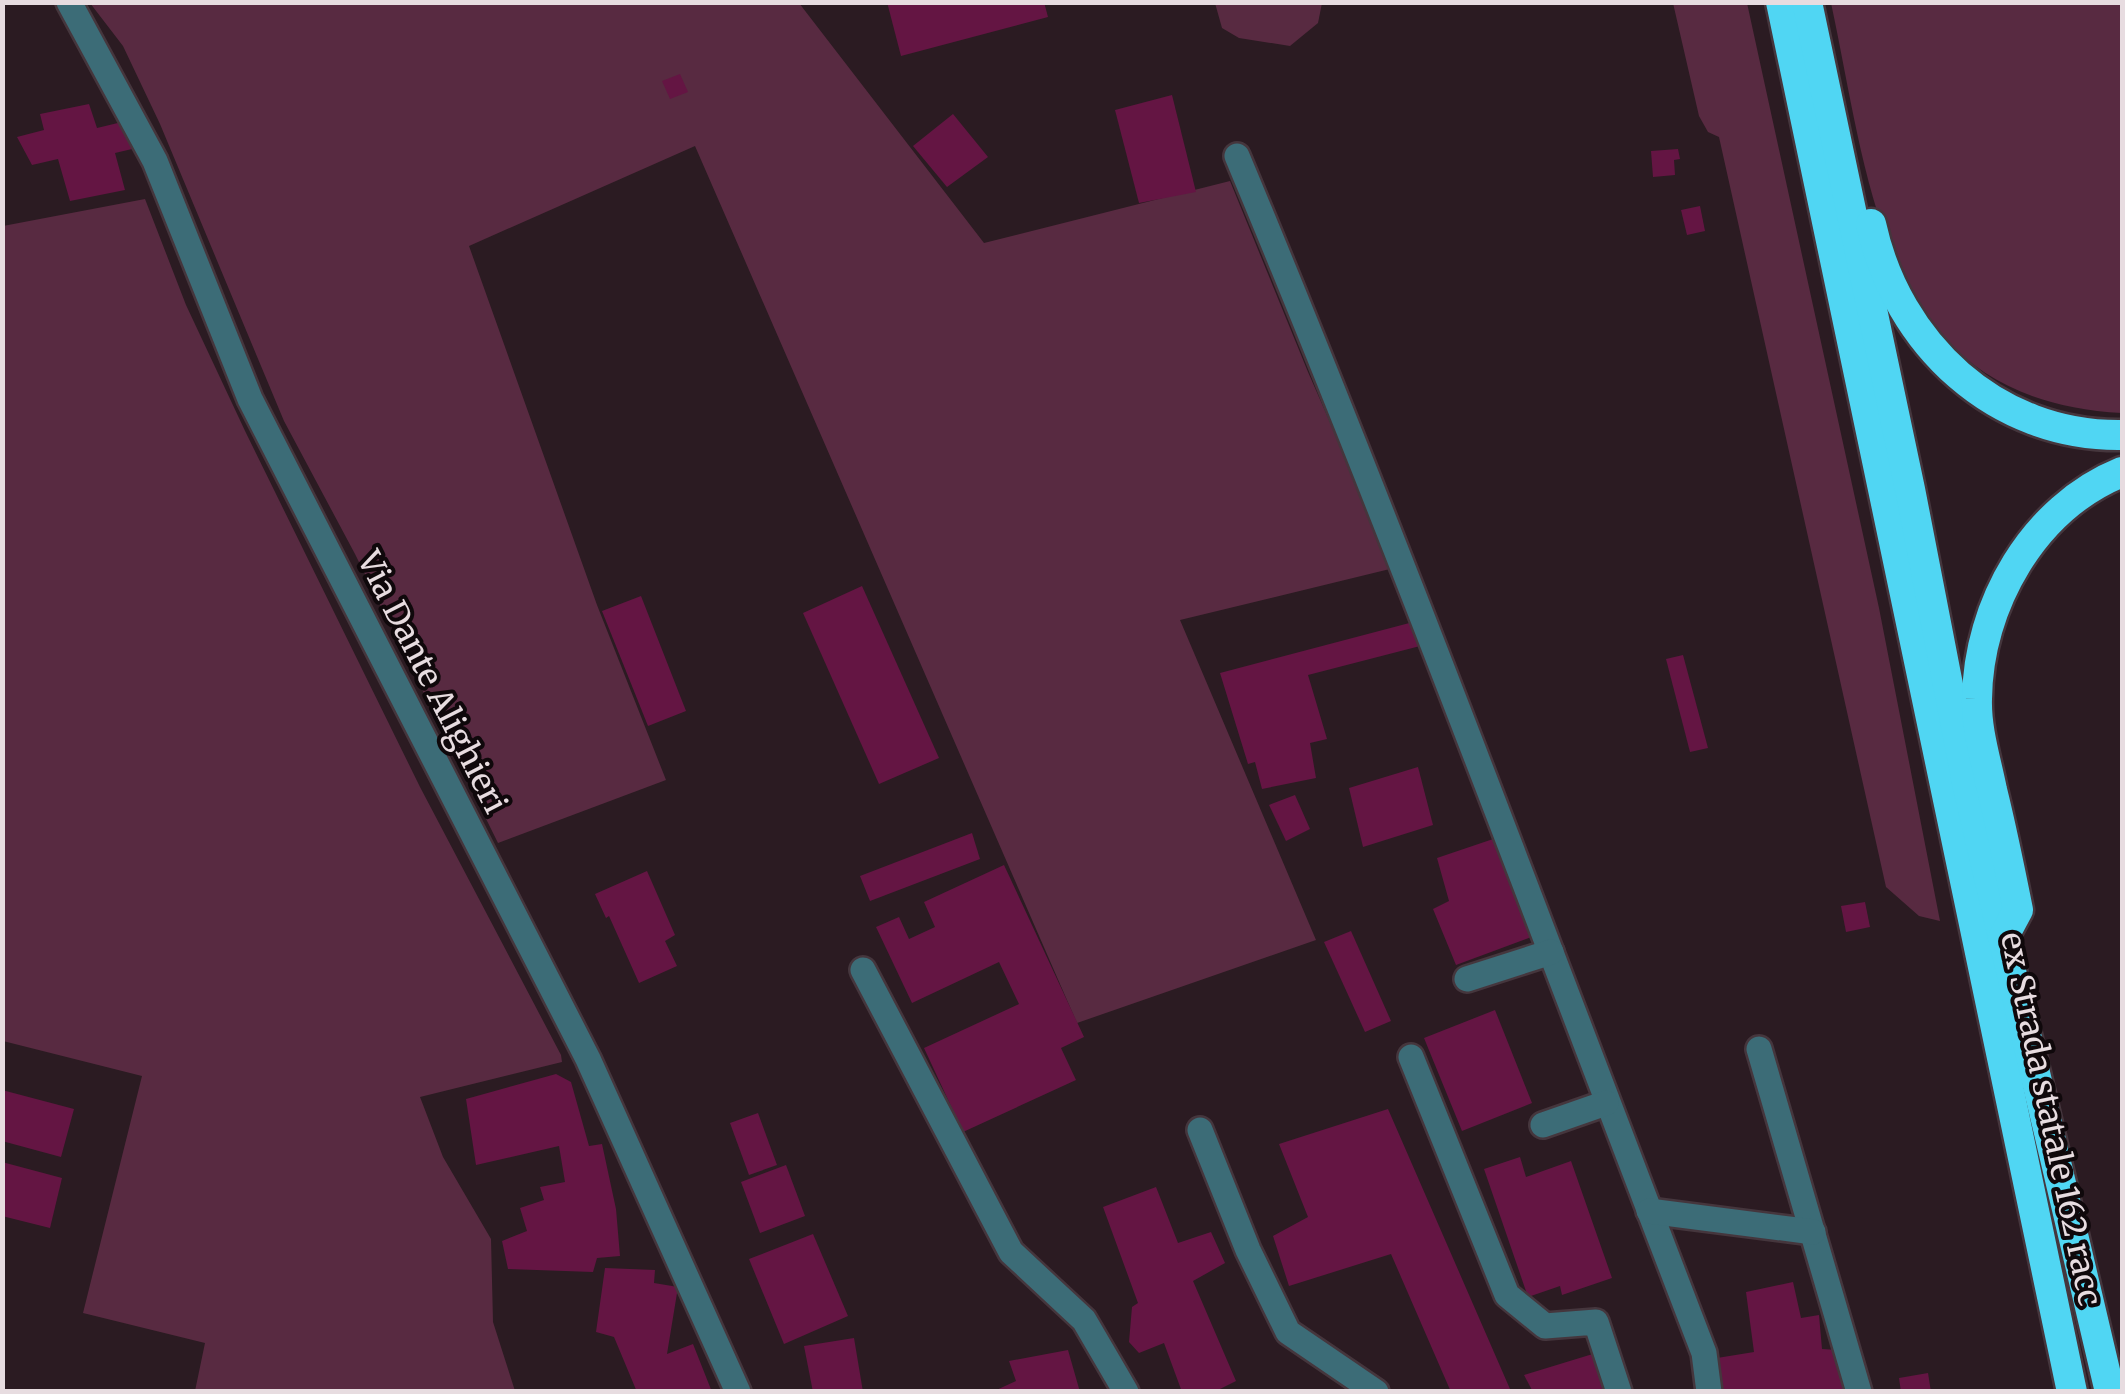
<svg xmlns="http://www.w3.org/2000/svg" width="2125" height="1394" font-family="Merriweather,serif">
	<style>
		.green { fill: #582a41 }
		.building { fill: #641543 }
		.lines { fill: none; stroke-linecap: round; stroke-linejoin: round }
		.minor-casing { stroke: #45363d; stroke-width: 30 }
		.highway-casing { stroke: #45363d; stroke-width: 35 }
		.minor { stroke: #3c6c77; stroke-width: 25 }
		.highway { stroke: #50d6f3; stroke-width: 30 }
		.labels { text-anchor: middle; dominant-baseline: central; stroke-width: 8; stroke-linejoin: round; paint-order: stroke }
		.street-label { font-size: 32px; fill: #e7dce0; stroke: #0f080b }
	</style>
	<rect width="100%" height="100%" fill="#2b1b22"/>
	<!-- green -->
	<g class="green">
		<path d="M90,3h709l185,240 246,-62 78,191 86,196 -214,52 136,320 -239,83 -382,-877 -226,100 128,359 69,175 -168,63 -143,-289 -71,-133 -124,-297 -37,-78z"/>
		<path d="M1215,3v-1l107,1 -4,20 -28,23 -51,-8 -17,-10z"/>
		<path d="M1673,3h74l132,605 61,313 -21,-5 -33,-29 -167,-750 -11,-5 -9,-16z"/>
		<path d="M1831,3h291v410c-241,-13 -251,-224 -291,-410z"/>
		<path d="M145,199l41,106 60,128 174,354 141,268 1,7 -142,35 23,60 48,82 2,83 22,69h-320l10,-48 -122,-30 59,-237 -139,-35v-815z"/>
	</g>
	<!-- building -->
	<g class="building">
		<path d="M887,2h157l4,15 -147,39z"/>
		<path d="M680,74l8,18 -18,7 -8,-18z"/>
		<path d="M1172,95l24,97 -57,11 -24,-93z"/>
		<path d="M89,104l8,24 25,-6 10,27 -17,4 10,37 -55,11 -12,-42 -26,6 -15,-28 27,-7 -4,-16z"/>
		<path d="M953,114l35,43 -41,30 -34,-41z"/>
		<path d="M1678,149l2,10 -6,1 1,15 -22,2 -2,-26z"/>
		<path d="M1700,206l5,25 -18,4 -6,-25z"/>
		<path d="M862,586l77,172 -60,26 -76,-171z"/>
		<path d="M641,596l45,115 -38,15 -46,-115z"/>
		<path d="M1417,621l7,24 -116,30 19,64 -17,4 6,35 -54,11 -7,-27 -7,2 -28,-91z"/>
		<path d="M1683,655l25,93 -18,4 -24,-93z"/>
		<path d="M1418,767l15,58 -70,22 -14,-59z"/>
		<path d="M1295,795l15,34 -24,12 -17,-36z"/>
		<path d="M972,833l8,26 -110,42 -10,-25z"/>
		<path d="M1502,836l40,97 -86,32 -23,-56 16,-8 -12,-43z"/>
		<path d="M1004,865l80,172 -23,11 15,32 -113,52 -39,-84 95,-44 -20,-42 -87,41 -36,-76 23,-10 10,22 26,-12 -11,-25z"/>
		<path d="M647,871l28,64 -10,6 12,25 -38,17 -30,-67 -3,2 -11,-24z"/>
		<path d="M1865,902l5,25 -24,5 -5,-26z"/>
		<path d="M1351,931l40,90 -26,11 -41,-90z"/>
		<path d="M1495,1010l37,93 -70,28 -38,-93z"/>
		<path d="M556,1074l15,8 18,64 13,-2 14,65 4,47 -23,2 -4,14 -85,-3 -6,-28 25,-10 -7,-23 24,-8 -4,-13 25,-5 -6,-36 -83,19 -10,-66z"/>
		<path d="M2,1090l72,19 -13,48 -59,-16z"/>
		<path d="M1388,1109l122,280 -59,3 -60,-138 -102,32 -16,-50 35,-19 -29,-73z"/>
		<path d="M758,1113l19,52 -28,10 -19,-52z"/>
		<path d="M1520,1157l6,20 45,-16 41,117 -50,17 -2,-9 -32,11 -44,-128z"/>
		<path d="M2,1162l60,16 -12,50 -48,-12z"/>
		<path d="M786,1165l19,51 -45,17 -19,-51z"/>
		<path d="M1156,1187l22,56 33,-11 14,31 -32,18 43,100 -22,11h-32l-18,-49 -25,10 -10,-11 3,-35 6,-4 -35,-96z"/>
		<path d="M813,1234l35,82 -64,28 -35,-85z"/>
		<path d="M605,1268l50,2 -1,13 24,4 -11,67 26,-10 19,48h-75l-23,-55 -18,-5z"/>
		<path d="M1793,1282l8,36 18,-3 3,34 16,1 11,42h-127l-5,-34 37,-6 -8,-60z"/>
		<path d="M854,1338l9,54h-50l-9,-46z"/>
		<path d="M1068,1350l12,42h-88l24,-11 -7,-20z"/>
		<path d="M1596,1353l16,39h-79l-9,-17z"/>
		<path d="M1928,1373l3,19h-30l-2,-14z"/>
	</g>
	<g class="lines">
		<defs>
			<g id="minor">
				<path d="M69,2l86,159 95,238 338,660 150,333"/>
				<path d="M1237,156c165,395 313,797 467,1197l5,39"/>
				<path d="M863,970l148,282 73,68 42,72"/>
				<path d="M1467,979l84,-27"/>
				<path d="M1759,1049l100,343"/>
				<path d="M1411,1057l96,238 38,31 51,-4 23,70"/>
				<path d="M1543,1125l63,-22"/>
				<path d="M1200,1130l48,120 40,82 88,60"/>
				<path d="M1649,1211l164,21"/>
			</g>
			<g id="highway">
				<path d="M1781,2l291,1390"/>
				<path d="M1807,2l103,487 58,299 142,604"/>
				<path d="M1871,224c26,120 125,213 251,211"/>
				<path d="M2003,938l15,-28c-8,-40 -16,-80 -26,-120 -6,-30 -16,-61 -15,-91 1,-94 56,-191 145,-227"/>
			</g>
		</defs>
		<!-- minor casing -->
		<use href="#minor" class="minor-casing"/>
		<!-- highway casing -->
		<use href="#highway" class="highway-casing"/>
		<!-- minor -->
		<use href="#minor" class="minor"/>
		<!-- highway -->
		<use href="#highway" class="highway"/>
	</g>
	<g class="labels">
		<!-- street labels -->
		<g class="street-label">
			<text transform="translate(432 682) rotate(63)">Via Dante Alighieri</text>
			<text transform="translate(2051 1119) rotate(78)">ex Strada statale 162 racc</text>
		</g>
	</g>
	<!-- border -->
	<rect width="2125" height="1394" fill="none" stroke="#e7dce0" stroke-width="10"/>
</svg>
